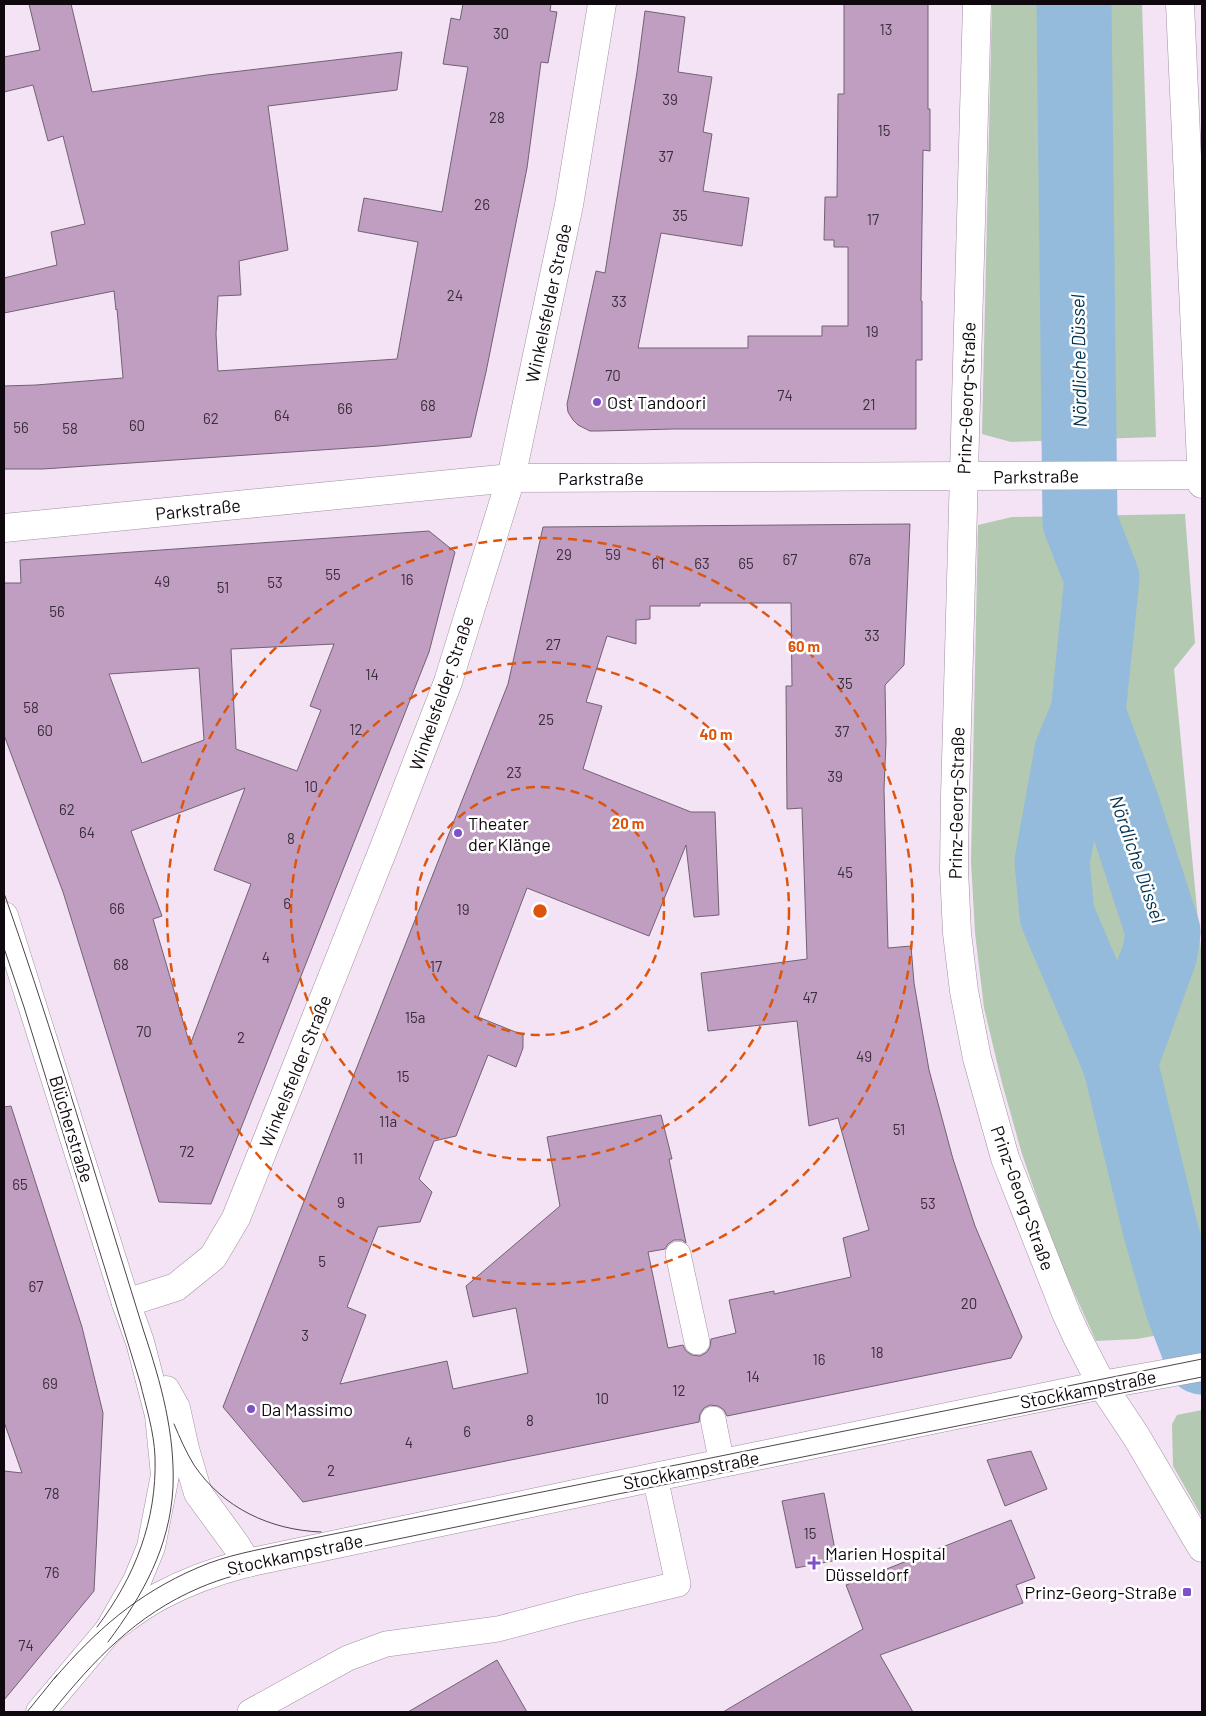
<svg xmlns="http://www.w3.org/2000/svg" width="1206" height="1716" font-family="Barlow,sans-serif">
	<style>
		.green { fill: #b3c9b2 }
		.lines { fill: none; stroke-linecap: round; stroke-linejoin: round }
		.river { stroke: #94bbdb; stroke-width: 75 }
		.building { fill: #c09ec1; stroke: #716272; fill-rule: evenodd }
		.service-casing { stroke: #a090a0; stroke-width: 26 }
		.minor-casing { stroke: #a090a0; stroke-width: 29 }
		.secondary-casing { stroke: #a090a0; stroke-width: 29 }
		.service { stroke: #fff; stroke-width: 25 }
		.minor { stroke: #fff; stroke-width: 28 }
		.secondary { stroke: #fff; stroke-width: 28 }
		.tram { stroke: #4e454e; stroke-width: 1 }
		.ring { fill: none; stroke: #dd550c; stroke-width: 2.5; stroke-dasharray: 9 6 }
		.poi-dot { fill: #7f50c8; stroke: #fff; stroke-width: 2 }
		.labels { text-anchor: middle; dominant-baseline: central; stroke-width: 5; stroke-linejoin: round; paint-order: stroke }
		.number-label { font-size: 15px; fill: #3b2e3c }
		.street-label { font-size: 18px; fill: #0f090f; stroke: #fff }
		.poi-label { font-size: 18px; fill: #0f090f; stroke: #fff; text-anchor: start }
		.water-label { font-size: 19px; font-style: italic; fill: #023453; stroke: #fff }
		.centre { fill: #dd550c; stroke: #fff; stroke-width: 2.5 }
		.ring-label { font-size: 15px; text-anchor: middle; font-weight: bold; fill: #dd550c; stroke: #fff; stroke-width: 5; stroke-linejoin: round; paint-order: stroke }
	</style>
	<rect width="100%" height="100%" fill="#f4e3f5"/>
	<!-- green -->
	<g class="green">
		<path d="M992,4h150l14,433 -145,5 -29,-8z"/>
		<path d="M1185,514l10,129 -21,26 28,292v366l-65,12 -41,2 -40,-88 -34,-99 -20,-71 -18,-75 -9,-75 -4,-72 7,-336 34,-8z"/>
		<path d="M1202,1410v107l-29,-51 -1,-42 5,-9z"/>
	</g>
	<g class="lines">
		<!-- river -->
		<g class="river">
			<path d="M1074,4l6,518 22,56 -14,135 -16,38 -20,111 5,53 63,148 40,165 22,77 20,52"/>
			<path d="M1088,713l34,92 41,126 -3,22 -40,110"/>
		</g>
	</g>
	<!-- building -->
	<g class="building">
		<path d="M29,4h42l21,88 115,-17 195,-23 -5,38 -129,16 20,144 -49,11 2,34 -23,1 -2,38 2,37 179,-12 21,-117 -60,-11 6,-33 78,14 26,-145 -25,-3 8,-46 9,2 3,-16h88l-1,7 7,1 -9,51 -7,-1 -14,106 -41,204 -15,65 -92,9 -336,23h-39v-83l32,-1 87,-7 -6,-69 -1,1 -2,-19 -110,22v-35l53,-13 -6,-33 34,-8 -22,-88 -15,5 -15,-56 -29,7v-35l36,-7z"/>
		<path d="M844,4h84v105h2v42l-7,-1 -2,151h1v59h-6v69h-243l-74,2h-9l-12,-6 -5,-5 -5,-8 -1,-8 29,-133 9,2 32,-201 8,-61 40,6 -7,55 34,5 -9,55 9,2 -9,57 46,7 -7,48 -81,-13 -23,115h110v-12h74v-10h26v-79h-14v-7h-10l1,-43h12l1,-103h6z"/>
		<path d="M910,524l-6,141 -19,20 1,57 -2,47 4,159 23,-2 3,37 15,87 24,89 22,67 47,111 -11,21 -284,58 -3,-6 -6,-4 -8,-1 -6,3 -4,6 -1,8 -396,80 -80,-95 285,-723 35,-157zM700,603h91l1,83h-6l1,123 15,-1 5,151 -106,14 7,58 89,-10 12,105 29,-8 31,112 -26,8 8,39 -77,17v-3l-45,9 7,33 -25,6 -1,8 -3,5 -7,4 -8,-1 -6,-4 -3,-6 -15,3 -20,-96 17,-3 3,-5 6,-4h8l4,3 -17,-84h3l-11,-44 -114,22 13,69 -94,80 7,31 43,-9 12,65 -75,16 -6,-28 -107,23 26,-69 -19,-8 31,-80 42,-5 12,-30 -13,-13 15,-38 22,-5 32,-81 28,12 7,-19v-13l-45,-18 49,-129 122,48 37,-91 8,72 25,-2 -4,-103h-24l-108,-43 19,-63 -16,-4 21,-66 29,8v-24l14,-1v-13h50z"/>
		<path d="M429,531l26,21 -26,100 -218,552 -52,-2 -96,-310 -59,-157v-152h17l-1,-23zM334,644l-24,62 11,4 -24,61 -61,-22 -5,-100zM199,668l5,72 -62,23 -33,-89zM245,788l-31,82 37,14 -61,161 -37,-126 9,-3 -31,-85z"/>
		<path d="M11,1106l71,221 21,86 -9,178 -90,109v-229l18,2 -18,-51v-315z"/>
		<path d="M1031,1451l16,38 -42,17 -18,-46z"/>
		<path d="M824,1493l13,67 -41,8 -14,-67z"/>
		<path d="M1011,1520l24,58 -19,7 7,18 -143,52 33,57h-190l140,-83 -17,-44z"/>
		<path d="M497,1660l30,52h-119z"/>
	</g>
	<g class="lines">
		<defs>
			<g id="service">
				<path d="M678,1254l19,88"/>
				<path d="M713,1419l9,45"/>
				<path d="M250,1712l98,-54 38,-14 112,-15 79,-21 101,-24 -23,-107"/>
			</g>
			<g id="minor">
				<path d="M4,528l507,-50 691,-3"/>
				<path d="M4,916l122,387 14,39 19,73 6,60 -14,72 -14,34 -28,49 -69,82"/>
				<path d="M126,1303l50,-16 37,-30 23,-39 149,-373 63,-163 63,-204 58,-273 33,-201"/>
				<path d="M166,1390l10,18 9,41 13,44 38,52 11,18"/>
				<path d="M109,1630c16,-11 33,-25 51,-34 28,-15 56,-25 87,-33l408,-86 447,-92 100,-18"/>
			</g>
			<g id="secondary">
				<path d="M977,4l-22,793 -1,72 3,64 7,58 13,67 28,100 61,155 11,24 25,48 34,51 66,112"/>
				<path d="M1180,4l22,480"/>
			</g>
		</defs>
		<!-- service casing -->
		<use href="#service" class="service-casing"/>
		<!-- minor casing -->
		<use href="#minor" class="minor-casing"/>
		<!-- secondary casing -->
		<use href="#secondary" class="secondary-casing"/>
		<!-- service -->
		<use href="#service" class="service"/>
		<!-- minor -->
		<use href="#minor" class="minor"/>
		<!-- secondary -->
		<use href="#secondary" class="secondary"/>
		<!-- tram -->
		<g class="tram">
			<path d="M4,893c41,116 77,234 113,352 9,29 18,58 27,87 17,51 31,101 29,155 -3,60 -30,108 -65,155"/>
			<path d="M4,948l20,59 116,375c6,25 14,49 15,75 2,63 -20,120 -58,170"/>
			<path d="M174,1424c6,14 12,28 20,41 29,43 76,65 127,67"/>
			<path d="M54,1679c42,-49 83,-85 143,-111 29,-13 61,-18 92,-25l913,-184"/>
			<path d="M27,1712l30,-37"/>
			<path d="M52,1712c42,-52 84,-97 147,-124 23,-10 48,-16 73,-23l276,-57 654,-131"/>
		</g>
	</g>
	<!-- distance rings -->
	<g class="ring">
		<circle cx="540" cy="911" r="124"/>
		<circle cx="540" cy="911" r="249"/>
		<circle cx="540" cy="911" r="373"/>
	</g>
	<!-- markers -->
	<g class="poi-dot">
		<circle cx="597" cy="402" r="5"/>
		<circle cx="458" cy="833" r="5"/>
		<circle cx="251" cy="1409" r="5"/>
		<path d="M811.5 1555.5h5v5h5v5h-5v5h-5v-5h-5v-5h5z"/>
		<rect x="1182" y="1587" width="10" height="10" rx="2.5"/>
	</g>
	<g class="labels">
		<!-- number labels -->
		<g class="number-label">
			<text x="886" y="29">13</text>
			<text x="501" y="33">30</text>
			<text x="670" y="99">39</text>
			<text x="497" y="117">28</text>
			<text x="884" y="130">15</text>
			<text x="666" y="156">37</text>
			<text x="482" y="204">26</text>
			<text x="680" y="215">35</text>
			<text x="873" y="219">17</text>
			<text x="455" y="295">24</text>
			<text x="619" y="301">33</text>
			<text x="872" y="331">19</text>
			<text x="613" y="375">70</text>
			<text x="785" y="395">74</text>
			<text x="869" y="404">21</text>
			<text x="428" y="405">68</text>
			<text x="345" y="408">66</text>
			<text x="282" y="415">64</text>
			<text x="211" y="418">62</text>
			<text x="137" y="425">60</text>
			<text x="21" y="427">56</text>
			<text x="70" y="428">58</text>
			<text x="564" y="554">29</text>
			<text x="613" y="554">59</text>
			<text x="790" y="559">67</text>
			<text x="860" y="559">67a</text>
			<text x="658" y="563">61</text>
			<text x="702" y="563">63</text>
			<text x="746" y="563">65</text>
			<text x="333" y="574">55</text>
			<text x="407" y="579">16</text>
			<text x="162" y="581">49</text>
			<text x="275" y="582">53</text>
			<text x="223" y="587">51</text>
			<text x="57" y="611">56</text>
			<text x="872" y="635">33</text>
			<text x="553" y="644">27</text>
			<text x="372" y="674">14</text>
			<text x="845" y="683">35</text>
			<text x="31" y="707">58</text>
			<text x="546" y="719">25</text>
			<text x="356" y="729">12</text>
			<text x="45" y="730">60</text>
			<text x="842" y="731">37</text>
			<text x="514" y="772">23</text>
			<text x="835" y="776">39</text>
			<text x="311" y="786">10</text>
			<text x="67" y="809">62</text>
			<text x="87" y="832">64</text>
			<text x="291" y="838">8</text>
			<text x="845" y="872">45</text>
			<text x="287" y="903">6</text>
			<text x="117" y="908">66</text>
			<text x="463" y="909">19</text>
			<text x="266" y="957">4</text>
			<text x="121" y="964">68</text>
			<text x="436" y="966">17</text>
			<text x="810" y="997">47</text>
			<text x="415" y="1017">15a</text>
			<text x="144" y="1031">70</text>
			<text x="241" y="1037">2</text>
			<text x="864" y="1056">49</text>
			<text x="403" y="1076">15</text>
			<text x="388" y="1121">11a</text>
			<text x="899" y="1129">51</text>
			<text x="187" y="1151">72</text>
			<text x="358" y="1158">11</text>
			<text x="20" y="1184">65</text>
			<text x="341" y="1202">9</text>
			<text x="928" y="1203">53</text>
			<text x="322" y="1261">5</text>
			<text x="36" y="1286">67</text>
			<text x="969" y="1303">20</text>
			<text x="305" y="1335">3</text>
			<text x="877" y="1352">18</text>
			<text x="819" y="1359">16</text>
			<text x="753" y="1376">14</text>
			<text x="50" y="1383">69</text>
			<text x="679" y="1390">12</text>
			<text x="602" y="1398">10</text>
			<text x="530" y="1420">8</text>
			<text x="467" y="1431">6</text>
			<text x="409" y="1442">4</text>
			<text x="331" y="1470">2</text>
			<text x="52" y="1493">78</text>
			<text x="810" y="1533">15</text>
			<text x="52" y="1572">76</text>
			<text x="26" y="1645">74</text>
		</g>
		<!-- street labels -->
		<g class="street-label">
			<text transform="translate(548 303) rotate(-78)">Winkelsfelder Straße</text>
			<text transform="translate(966 398) rotate(-88)">Prinz-Georg-Straße</text>
			<text transform="translate(1036 476) rotate(-1)">Parkstraße</text>
			<text x="601" y="478">Parkstraße</text>
			<text transform="translate(198 509) rotate(-6)">Parkstraße</text>
			<text transform="translate(441 693) rotate(-71)">Winkelsfelder Straße</text>
			<text transform="translate(956 803) rotate(-89)">Prinz-Georg-Straße</text>
			<text transform="translate(295 1071) rotate(-68)">Winkelsfelder Straße</text>
			<text transform="translate(72 1129) rotate(73)">Blücherstraße</text>
			<text transform="translate(1023 1198) rotate(70)">Prinz-Georg-Straße</text>
			<text transform="translate(1088 1389) rotate(-11)">Stockkampstraße</text>
			<text transform="translate(691 1470) rotate(-11)">Stockkampstraße</text>
			<text transform="translate(295 1554) rotate(-12)">Stockkampstraße</text>
		</g>
		<!-- poi labels -->
		<g class="poi-label">
			<text x="607" y="402">Ost Tandoori</text>
			<text x="468" y="823">Theater<tspan x="468" dy="21">der Klänge</tspan></text>
			<text x="261" y="1409">Da Massimo</text>
			<text x="825" y="1553">Marien Hospital<tspan x="825" dy="21">Düsseldorf</tspan></text>
			<text x="1177" y="1592" text-anchor="end">Prinz-Georg-Straße</text>
		</g>
		<!-- water labels -->
		<g class="water-label">
			<text transform="translate(1078 361) rotate(-91)">Nördliche Düssel</text>
			<text transform="translate(1138 859) rotate(71)">Nördliche Düssel</text>
		</g>
	</g>
	<circle cx="540" cy="911" r="8" class="centre"/>
	<g class="ring-label">
		<text x="804" y="652">60 m</text>
		<text x="716" y="740">40 m</text>
		<text x="628" y="829">20 m</text>
	</g>
	<!-- border -->
	<rect width="1206" height="1716" fill="none" stroke="#0f090f" stroke-width="10"/>
</svg>
